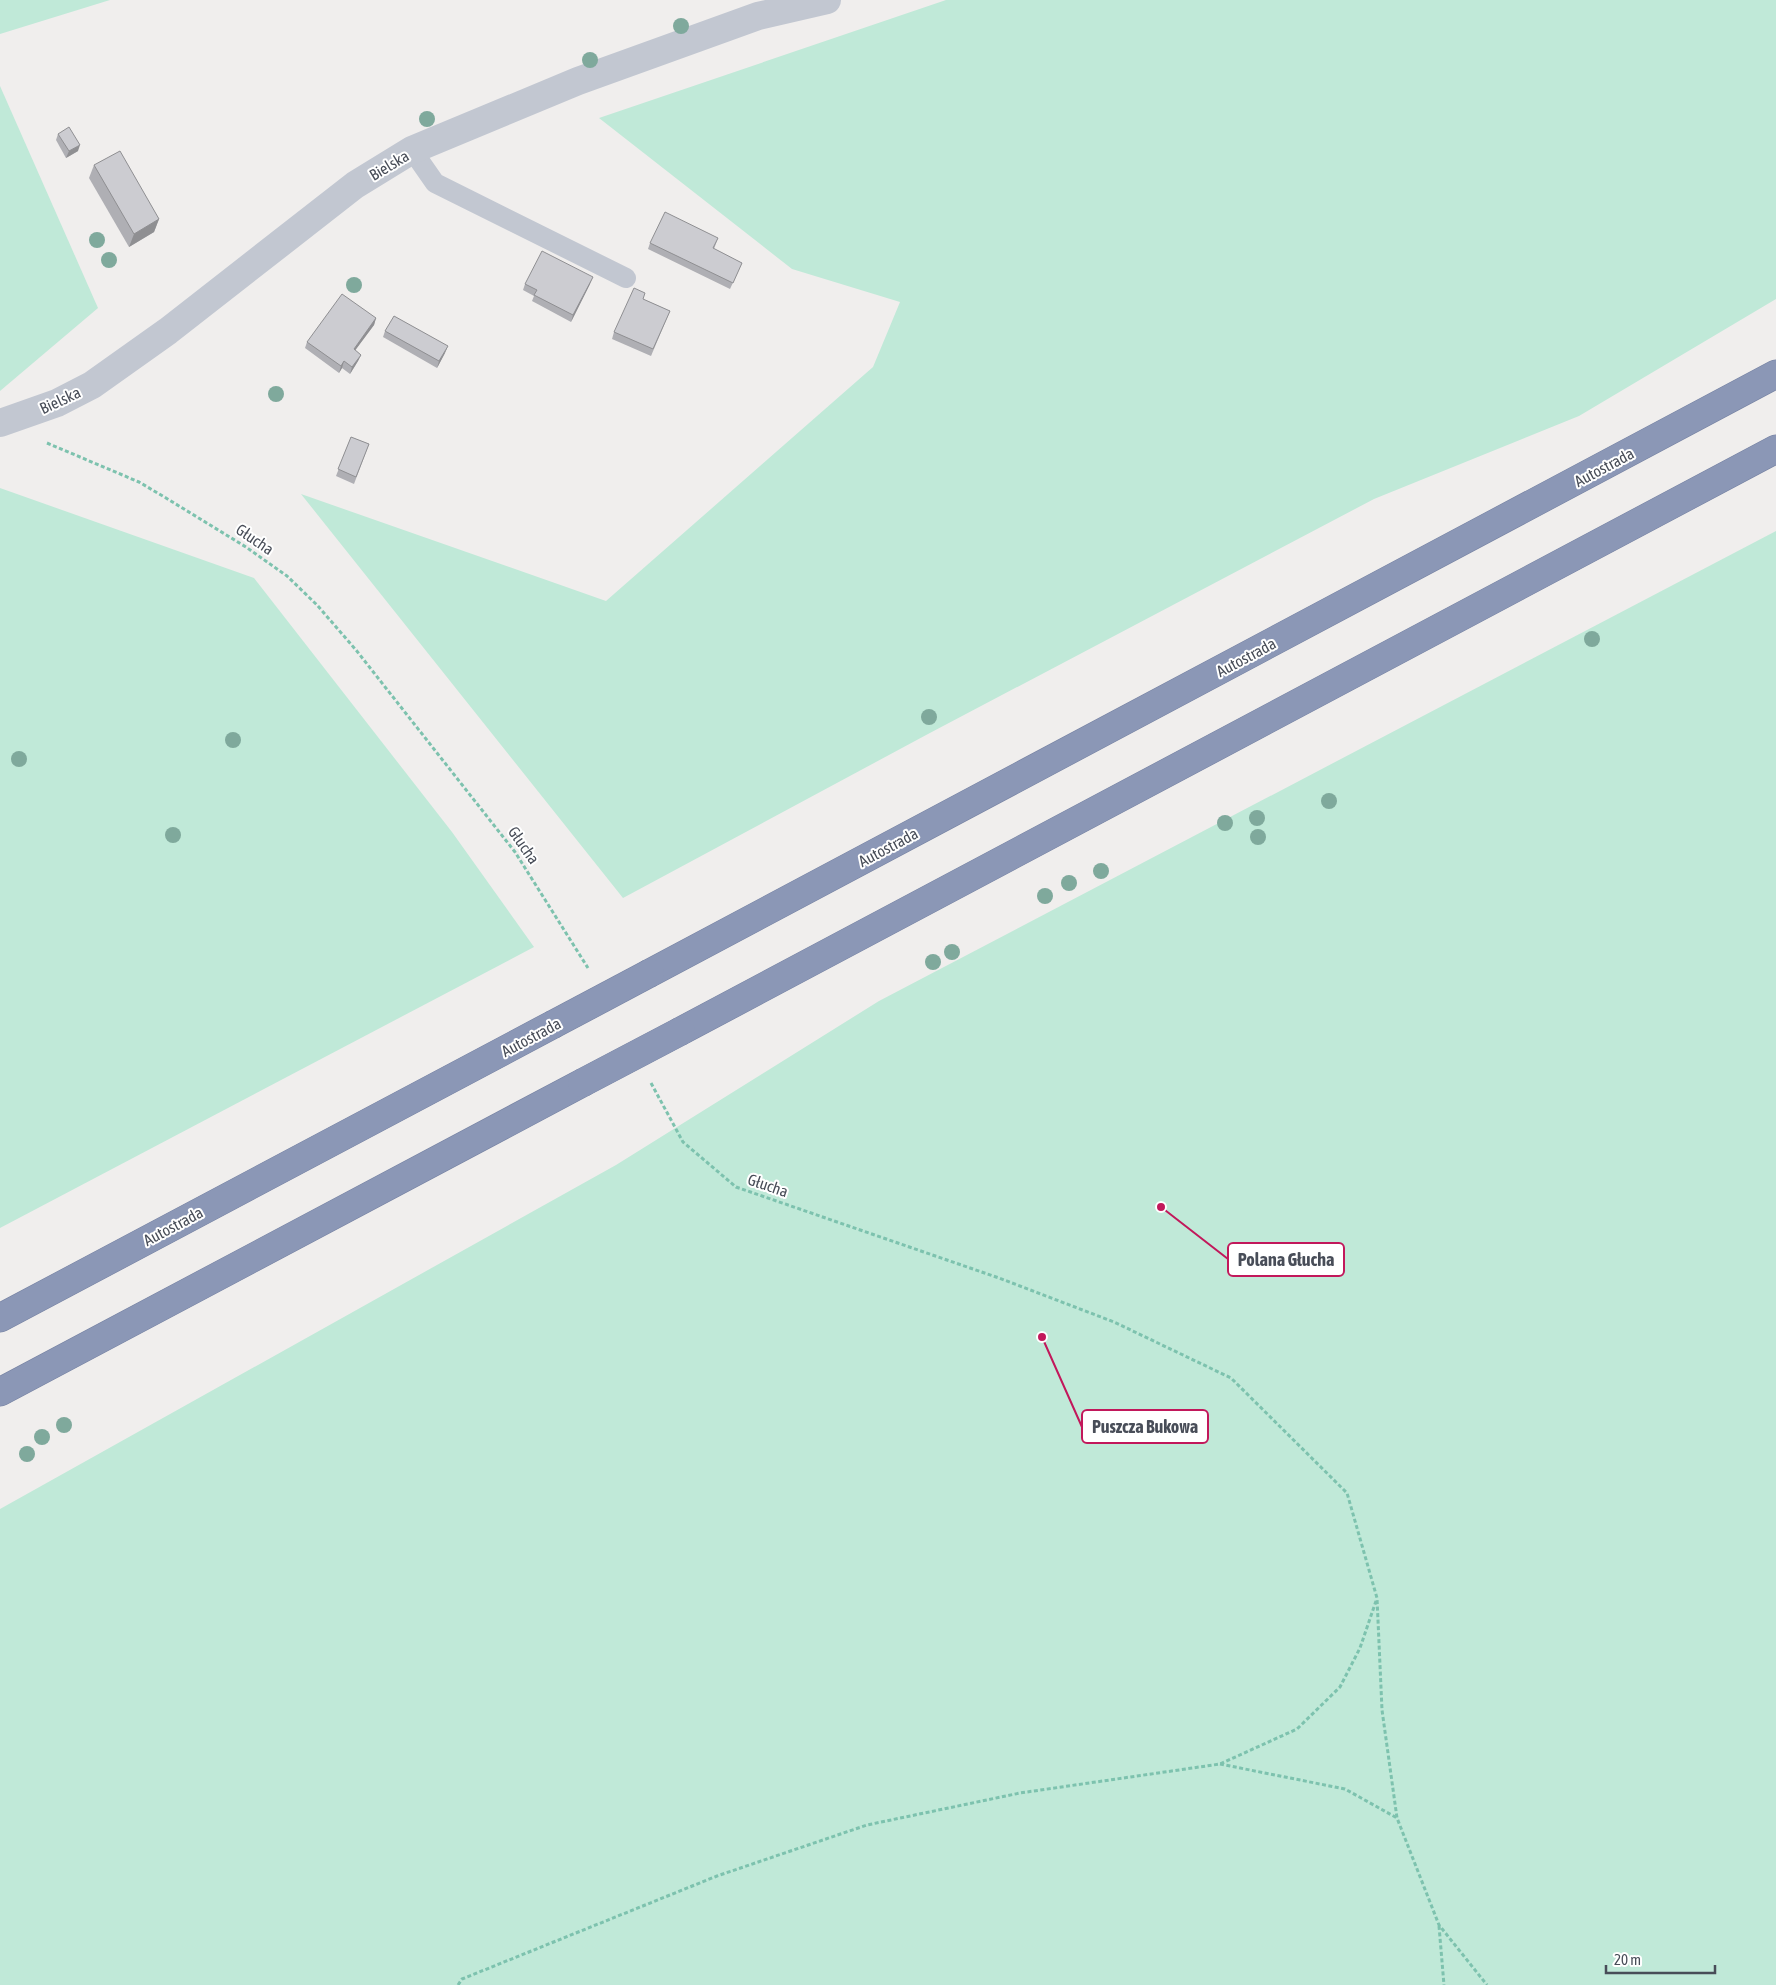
<svg xmlns="http://www.w3.org/2000/svg" width="1776" height="1985" font-family="'Asap Condensed',sans-serif">
	<style>
		.green { fill: #c0e9d8 }
		.lines { fill: none; stroke-linecap: round; stroke-linejoin: round }
		.highway-casing { stroke: #7682a2; stroke-width: 29 }
		.path { stroke: #7dc2ae; stroke-width: 3; stroke-dasharray: 4 2.5; stroke-linecap: butt }
		.lane { stroke: #c2c7d1; stroke-width: 20 }
		.street { stroke: #c2c7d1; stroke-width: 28 }
		.highway { stroke: #8b97b6; stroke-width: 28 }
		.highway-bridge-casing { stroke: #7682a2; stroke-width: 29; stroke-linecap: butt }
		.highway-bridge { stroke: #8b97b6; stroke-width: 28 }
		.tree { fill: #7fa99c }
		.wall { fill: #afafb4 }
		.shaded-wall { fill: #8f8f92 }
		.building { fill: #ccccd1; stroke: #8f8f92 }
		.labels { text-anchor: middle; dominant-baseline: central; stroke-width: 4; stroke-linejoin: round; paint-order: stroke }
		.street-label { font-size: 16px; fill: #484d58; stroke: #fff }
		.leader { fill: none; stroke: #c2185b; stroke-width: 2 }
		.callout-dot { fill: #c2185b; stroke: #fff; stroke-width: 2 }
		.callout { fill: #fff; stroke: #c2185b; stroke-width: 2 }
		.callout-label { font-size: 18px; text-anchor: middle; font-weight: bold; fill: #484d58 }
	</style>
	<rect width="100%" height="100%" fill="#f0eeed"/>
	<!-- green -->
	<g class="green">
		<path d="M0,0h110l-110,34z"/>
		<path d="M946,0h830v299l-197,117 -205,83 -446,235 -305,164 -322,-404 305,107 267,-234 27,-65 -108,-33 -193,-151z"/>
		<path d="M0,86l98,222 -98,83z"/>
		<path d="M0,488l254,90 198,254 82,115 -534,281z"/>
		<path d="M1776,531v1454h-1776v-476l616,-344 263,-164z"/>
	</g>
	<g class="lines">
		<defs>
			<g id="highway">
				<path d="M650,973l1126,-599"/>
				<path d="M681,1031l1095,-582"/>
				<path d="M0,1318l552,-293"/>
				<path d="M0,1392l582,-309"/>
			</g>
		</defs>
		<!-- highway casing -->
		<use href="#highway" class="highway-casing"/>
		<!-- path -->
		<g class="path">
			<path d="M47,443l92,39 27,16 80,49 41,29 30,29 39,45 159,202 73,116"/>
			<path d="M651,1083l32,59 53,45 263,91 115,44 117,56 116,115 30,105 5,112 15,108 42,107 48,60"/>
			<path d="M1220,1764l125,25 52,29"/>
			<path d="M1439,1926l5,59"/>
			<path d="M458,1985l4,-6 255,-103 150,-51 153,-32 200,-29 77,-35 43,-42 20,-39 16,-47"/>
		</g>
		<!-- lane -->
		<path class="lane" d="M412,150l23,33 191,95"/>
		<!-- street -->
		<path class="street" d="M0,423l57,-20 35,-18 76,-54 187,-146 57,-35 166,-69 180,-65 69,-16"/>
		<!-- highway -->
		<use href="#highway" class="highway"/>
		<defs>
			<g id="highway-bridge">
				<path d="M552,1025l98,-52"/>
				<path d="M582,1083l99,-52"/>
			</g>
		</defs>
		<!-- highway-bridge casing -->
		<use href="#highway-bridge" class="highway-bridge-casing"/>
		<!-- highway-bridge -->
		<use href="#highway-bridge" class="highway-bridge"/>
	</g>
	<!-- trees -->
	<g class="tree">
		<circle cx="681" cy="26" r="8"/>
		<circle cx="590" cy="60" r="8"/>
		<circle cx="427" cy="119" r="8"/>
		<circle cx="97" cy="240" r="8"/>
		<circle cx="109" cy="260" r="8"/>
		<circle cx="354" cy="285" r="8"/>
		<circle cx="276" cy="394" r="8"/>
		<circle cx="1592" cy="639" r="8"/>
		<circle cx="929" cy="717" r="8"/>
		<circle cx="233" cy="740" r="8"/>
		<circle cx="19" cy="759" r="8"/>
		<circle cx="1329" cy="801" r="8"/>
		<circle cx="1257" cy="818" r="8"/>
		<circle cx="1225" cy="823" r="8"/>
		<circle cx="173" cy="835" r="8"/>
		<circle cx="1258" cy="837" r="8"/>
		<circle cx="1101" cy="871" r="8"/>
		<circle cx="1069" cy="883" r="8"/>
		<circle cx="1045" cy="896" r="8"/>
		<circle cx="952" cy="952" r="8"/>
		<circle cx="933" cy="962" r="8"/>
		<circle cx="64" cy="1425" r="8"/>
		<circle cx="42" cy="1437" r="8"/>
		<circle cx="27" cy="1454" r="8"/>
	</g>
	<!-- wall -->
	<g class="wall">
		<path d="M58,134l20,17 -12,7 -10,-18z"/>
		<path d="M94,165l65,54 -5,13 -25,15 -40,-69z"/>
		<path d="M718,238l-4,11 28,14 -12,26 -82,-40 2,-6z"/>
		<path d="M525,284h65l-19,38 -39,-21 2,-5 -11,-6z"/>
		<path d="M643,299l27,12 -19,45 -39,-17 2,-7z"/>
		<path d="M376,318l-2,7 -19,25 6,5 -3,6 -8,13 -8,-6 -3,5 -34,-25 2,-6z"/>
		<path d="M385,331l60,22 -8,15 -54,-31z"/>
		<path d="M351,437l18,7 -15,40 -18,-8z"/>
	</g>
	<!-- shaded-wall -->
	<g class="shaded-wall">
		<path d="M80,145l-2,6 -12,7 3,-7z"/>
		<path d="M159,219l-5,13 -25,15 5,-13z"/>
		<path d="M593,277l-3,7 -19,38 2,-7z"/>
		<path d="M376,318l-2,7 -23,31 3,-7z"/>
		<path d="M448,346l-3,7 -8,15 2,-7z"/>
		<path d="M361,355l-3,6 -8,13 2,-7z"/>
		<path d="M344,361l-2,7 -3,5 2,-7z"/>
	</g>
	<!-- building -->
	<g class="building">
		<path d="M69,127l11,18 -11,6 -11,-17z"/>
		<path d="M120,151l39,68 -25,15 -40,-69z"/>
		<path d="M665,212l53,26 -5,10 29,15 -9,20 -83,-40z"/>
		<path d="M542,251l51,26 -20,38 -39,-20 3,-5 -12,-6z"/>
		<path d="M634,288l11,5 -2,6 27,12 -17,38 -39,-17z"/>
		<path d="M342,294l34,24 -22,31 7,6 -9,12 -8,-6 -3,5 -34,-24z"/>
		<path d="M394,316l54,30 -9,15 -54,-30z"/>
		<path d="M351,437l18,7 -13,33 -18,-8z"/>
	</g>
	<g class="labels">
		<!-- street labels -->
		<g class="street-label">
			<text transform="translate(389 165) rotate(-31)">Bielska</text>
			<text transform="translate(60 400) rotate(-25)">Bielska</text>
			<text transform="translate(1604 467) rotate(-28)">Autostrada</text>
			<text transform="translate(255 539) rotate(34)">Głucha</text>
			<text transform="translate(1246 657) rotate(-28)">Autostrada</text>
			<text transform="translate(524 845) rotate(55)">Głucha</text>
			<text transform="translate(888 847) rotate(-28)">Autostrada</text>
			<text transform="translate(531 1037) rotate(-28)">Autostrada</text>
			<text transform="translate(768 1185) rotate(19)">Głucha</text>
			<text transform="translate(173 1226) rotate(-28)">Autostrada</text>
		</g>
	</g>
	<!-- callouts -->
	<path class="leader" d="M1161 1207L1228 1259M1042 1337L1082 1427"/>
	<g class="callout-dot">
		<circle cx="1161" cy="1207" r="5"/>
		<circle cx="1042" cy="1337" r="5"/>
	</g>
	<g class="callout">
		<rect x="1228" y="1243" width="116" height="33" rx="5"/>
		<rect x="1082" y="1410" width="126" height="33" rx="5"/>
	</g>
	<g class="callout-label">
		<text x="1286" y="1266">Polana Głucha</text>
		<text x="1145" y="1433">Puszcza Bukowa</text>
	</g>
	<!-- scale -->
	<path d="M1606 1965v8h109v-8" fill="none" stroke="#484d58" stroke-width="2.5"/>
	<text x="1614" y="1965" font-size="15" fill="#484d58" stroke="#ffffff" stroke-width="4" paint-order="stroke">20 m</text>
</svg>
